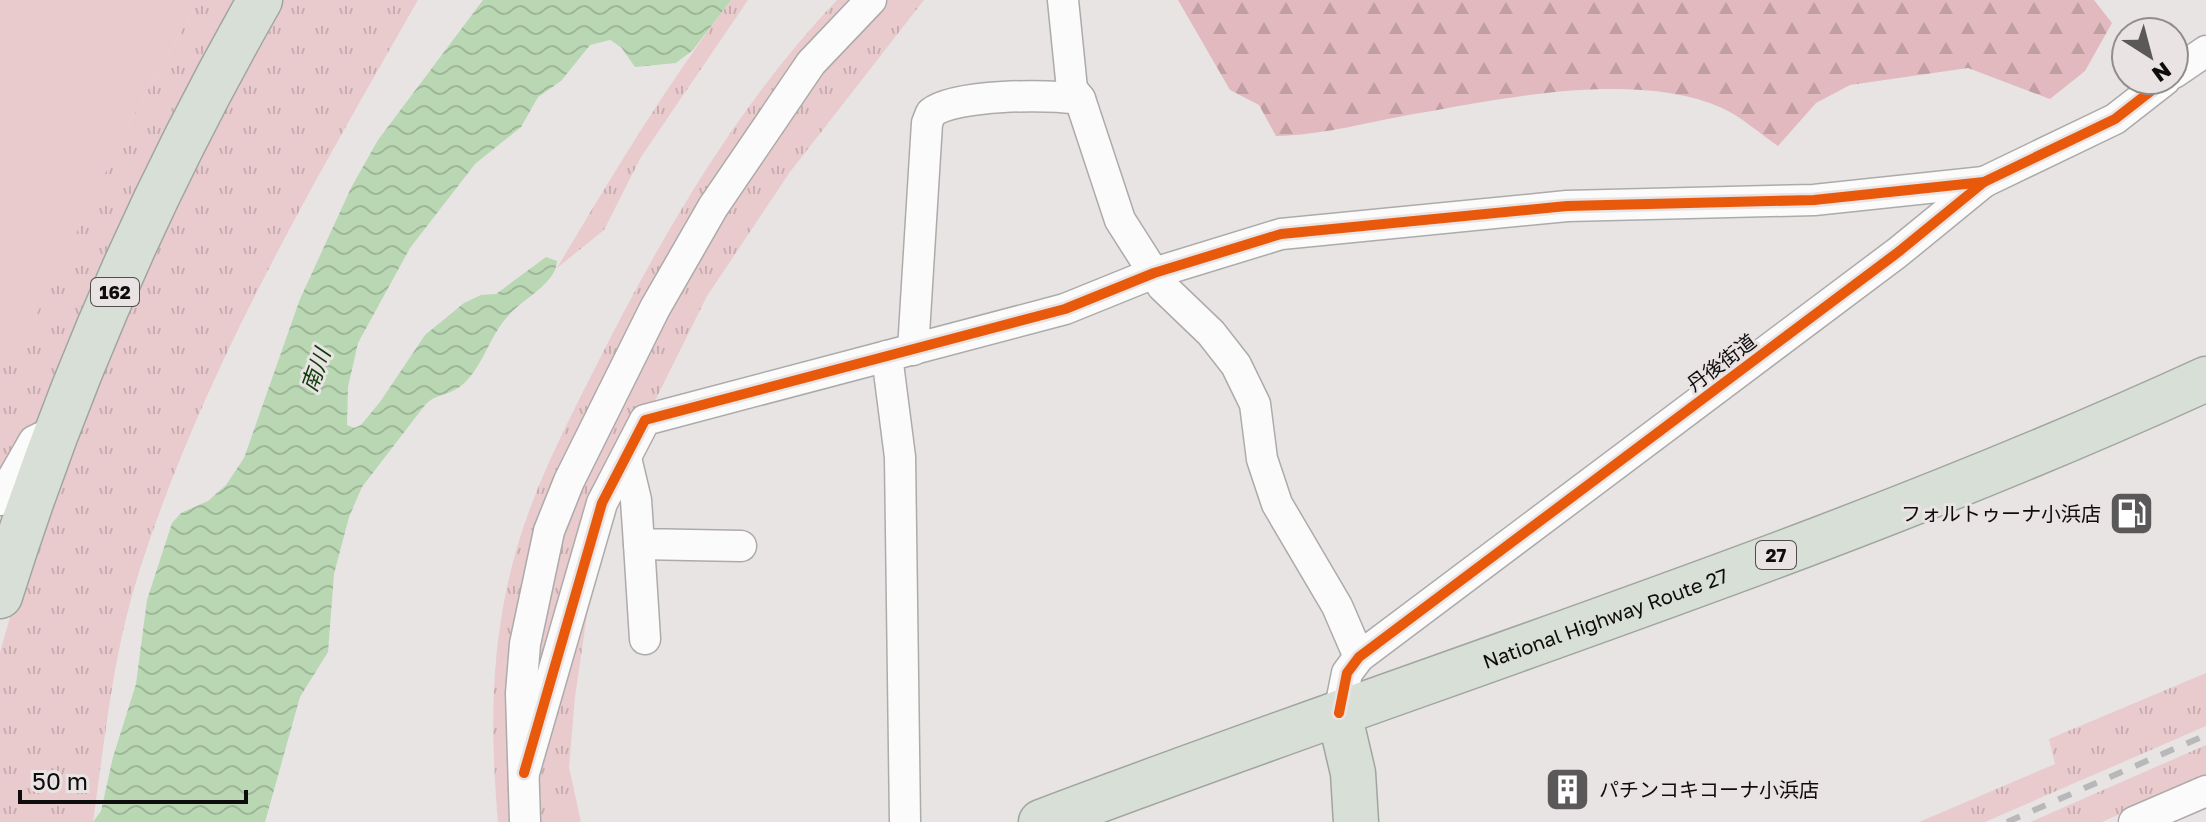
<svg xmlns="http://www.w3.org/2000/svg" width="2206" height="822" font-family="'Golos Text','Noto Sans JP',sans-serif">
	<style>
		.grass { fill: url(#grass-tufts) }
		.forest { fill: url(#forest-firs) }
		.pitch { fill: #e9cbcd }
		.water { fill: url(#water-waves) }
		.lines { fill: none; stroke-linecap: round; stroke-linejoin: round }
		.minor-casing { stroke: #adaaaa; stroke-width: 33 }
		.highway-casing { stroke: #a0a69e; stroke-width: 47 }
		.minor { stroke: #fcfbfb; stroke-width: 30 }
		.highway { stroke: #d8dfd6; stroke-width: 44 }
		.rail { stroke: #b9b8b8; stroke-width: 6; stroke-dasharray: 14 14; stroke-linecap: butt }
		.cycleway-casing { stroke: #e9e3e3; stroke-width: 15 }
		.cycleway { stroke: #e8590c; stroke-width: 10 }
		.labels { text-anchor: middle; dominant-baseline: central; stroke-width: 6; stroke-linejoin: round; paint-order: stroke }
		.shield { fill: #e9e3e3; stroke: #504c4c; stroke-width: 2 }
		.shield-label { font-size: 18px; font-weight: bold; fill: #0e0c0c }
		.street-label { font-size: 20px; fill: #0e0c0c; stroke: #e9e3e3 }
		.poi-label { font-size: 20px; fill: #0e0c0c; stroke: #e9e3e3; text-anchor: end }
		.water-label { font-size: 22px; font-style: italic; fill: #0e3c08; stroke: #e9e3e3 }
	</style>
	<defs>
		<pattern id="grass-tufts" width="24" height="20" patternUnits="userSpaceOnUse" patternTransform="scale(2)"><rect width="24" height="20" fill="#e9cbcd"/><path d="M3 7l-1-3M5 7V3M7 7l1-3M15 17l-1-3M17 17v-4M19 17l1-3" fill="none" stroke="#c7adaf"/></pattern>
		<pattern id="forest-firs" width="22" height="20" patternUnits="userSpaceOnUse" patternTransform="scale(2)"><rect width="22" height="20" fill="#e2b9be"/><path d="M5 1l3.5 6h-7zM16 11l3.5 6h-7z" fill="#c19ea2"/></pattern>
		<pattern id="water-waves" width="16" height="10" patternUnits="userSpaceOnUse" patternTransform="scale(2)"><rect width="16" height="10" fill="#b8d7b2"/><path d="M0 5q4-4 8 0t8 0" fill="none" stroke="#9db798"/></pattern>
	</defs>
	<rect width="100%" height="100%" fill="#e8e4e4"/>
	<!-- grass -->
	<g class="grass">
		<path d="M199,0h43l-181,375 -61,112v-146l25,-4 109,-223z"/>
		<path d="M276,0h142c-105,184 -214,369 -279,572 -26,81 -34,166 -46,250h-93v-170l29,-101 75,-198z"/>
		<path d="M731,0h17l-107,157 -37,73 -47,38c55,-92 109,-183 174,-268z"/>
		<path d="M837,0h20l-300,476 -43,346h-16c-7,-80 -8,-156 9,-235 16,-77 50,-144 85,-213 66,-132 143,-267 245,-374z"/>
		<path d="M886,0h38l-134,172 -83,124 -55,111 -120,288 12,-96 34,-115 142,-267 100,-146z"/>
		<path d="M594,567l-19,130 -6,70 12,55h-44v-44z"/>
		<path d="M2206,673v53l-221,96h-66l136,-58 -6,-25z"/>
		<path d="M2206,745v31l-104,46h-72z"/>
	</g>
	<!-- forest -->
	<path class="forest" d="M1178,0h916l18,23 -27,48 -35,28 -82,-31 -118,17 -34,18 -38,43c-18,-12 -36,-29 -56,-38 -84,-37 -214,-11 -302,5 -49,8 -94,22 -144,23l-17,-31 -29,-15z"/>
	<!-- pitch -->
	<path class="pitch" d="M0,0h199l-65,114 -109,224 -25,3z"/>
	<!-- water -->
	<path class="water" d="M483,0h248l-38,50 -17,13 -41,4 -14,-20 -11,-7 -20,5 -29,36 -23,16 -17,30 -46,37 -65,84 -52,95 -10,44 -1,38 7,3 7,-3 19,-23 45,-67 39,-32 17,-8 15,-1 50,-37 11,4c-1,23 -35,38 -49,55 -19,20 -27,57 -50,72 -12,8 -23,6 -33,17l-63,82 -13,30 -15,57 -6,78 -28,45 -35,125h-172l8,-11 12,-54 23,-73 11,-84 25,-77 9,-10 27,-12 18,-16 18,-27 56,-159 51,-111 27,-48z"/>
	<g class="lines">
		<defs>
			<g id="minor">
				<path d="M1063,0l9,89 8,10 40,121 42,66 49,47 25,32 19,39 7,55 15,45 60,102 22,51"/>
				<path d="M2174,73l32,-22"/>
				<path d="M913,350l14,-227 4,-10c23,-19 119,-19 149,-14"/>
				<path d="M887,356l13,101 5,365"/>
				<path d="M626,458l10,42 3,44 102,2"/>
				<path d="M0,500l34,-59 21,-10"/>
				<path d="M639,544l6,95"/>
				<path d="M1339,713l8,-40 12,-16 538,-404 87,-71 131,-63 50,-39"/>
				<path d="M524,773l78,-270 43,-83 420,-111 89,-36 127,-39 286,-28 247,-6 170,-18"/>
				<path d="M525,822l-4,-129 4,-49 24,-113 20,-50 86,-173 58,-101 98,-144 60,-63"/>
				<path d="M2134,822l72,-31"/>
			</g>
			<g id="highway">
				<path d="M0,596c65,-207 153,-408 260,-596"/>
				<path d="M1339,713l14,60 3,49"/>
				<path id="s1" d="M1041,822c388,-147 787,-270 1165,-443"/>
			</g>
		</defs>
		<!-- minor casing -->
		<use href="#minor" class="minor-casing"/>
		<!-- highway casing -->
		<use href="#highway" class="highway-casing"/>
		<!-- minor -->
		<use href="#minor" class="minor"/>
		<!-- highway -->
		<use href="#highway" class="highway"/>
		<!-- rail -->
		<path class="rail" d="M2007,822l199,-87"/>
		<defs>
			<g id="cycleway">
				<path d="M1339,713l8,-40 12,-16 538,-404 87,-71 131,-63 50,-39"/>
				<path d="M524,773l78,-270 43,-83 420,-111 89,-36 127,-39 286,-28 247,-6 170,-18"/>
			</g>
		</defs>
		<!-- cycleway casing -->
		<use href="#cycleway" class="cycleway-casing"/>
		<!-- cycleway -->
		<use href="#cycleway" class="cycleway"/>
	</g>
	<!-- icons -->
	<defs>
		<symbol id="fuel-square" viewBox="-11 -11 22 22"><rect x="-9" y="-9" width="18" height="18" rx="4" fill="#5a5858" stroke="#e9e3e3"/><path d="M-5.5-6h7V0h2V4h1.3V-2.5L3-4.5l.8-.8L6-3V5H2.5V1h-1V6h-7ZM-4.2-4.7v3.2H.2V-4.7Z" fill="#fff"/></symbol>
		<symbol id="building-square" viewBox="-11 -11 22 22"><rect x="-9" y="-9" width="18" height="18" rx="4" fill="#5a5858" stroke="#e9e3e3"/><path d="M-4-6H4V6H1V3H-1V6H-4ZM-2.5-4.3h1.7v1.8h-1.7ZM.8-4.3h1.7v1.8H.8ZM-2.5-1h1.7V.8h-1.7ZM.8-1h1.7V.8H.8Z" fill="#fff"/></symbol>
	</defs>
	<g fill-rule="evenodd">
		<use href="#fuel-square" x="2106" y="488" width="51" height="51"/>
		<use href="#building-square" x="1542" y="764" width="51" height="51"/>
	</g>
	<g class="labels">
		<!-- shield labels -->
		<g class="shield">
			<rect x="91" y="278" width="48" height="28" rx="6"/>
			<rect x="1756" y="541" width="40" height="28" rx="6"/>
		</g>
		<g class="shield-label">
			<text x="115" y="292">162</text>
			<text x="1776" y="555">27</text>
		</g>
		<!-- street labels -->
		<g class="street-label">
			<text transform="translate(1721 362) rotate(-37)">丹後街道</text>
			<text stroke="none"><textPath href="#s1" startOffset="600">National Highway Route 27</textPath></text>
		</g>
		<!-- poi labels -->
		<g class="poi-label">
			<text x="2101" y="513">フォルトゥーナ小浜店</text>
			<text x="1599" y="789" text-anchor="start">パチンコキコーナ小浜店</text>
		</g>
		<!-- water labels -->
		<g class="water-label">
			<text transform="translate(315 370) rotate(-70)">南川</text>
		</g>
	</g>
	<!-- north arrow -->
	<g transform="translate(2150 56) rotate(144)"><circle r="38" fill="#e9e3e3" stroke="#918d8d" stroke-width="2"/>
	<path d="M0-6L14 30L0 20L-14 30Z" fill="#5a5858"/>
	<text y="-12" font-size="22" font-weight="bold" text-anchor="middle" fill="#0e0c0c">N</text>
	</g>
	<!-- scale -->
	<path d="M20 790v12h226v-12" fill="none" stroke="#0e0c0c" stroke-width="4"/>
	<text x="32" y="790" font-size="24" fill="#0e0c0c" stroke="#e9e3e3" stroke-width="6" paint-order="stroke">50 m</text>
</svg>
